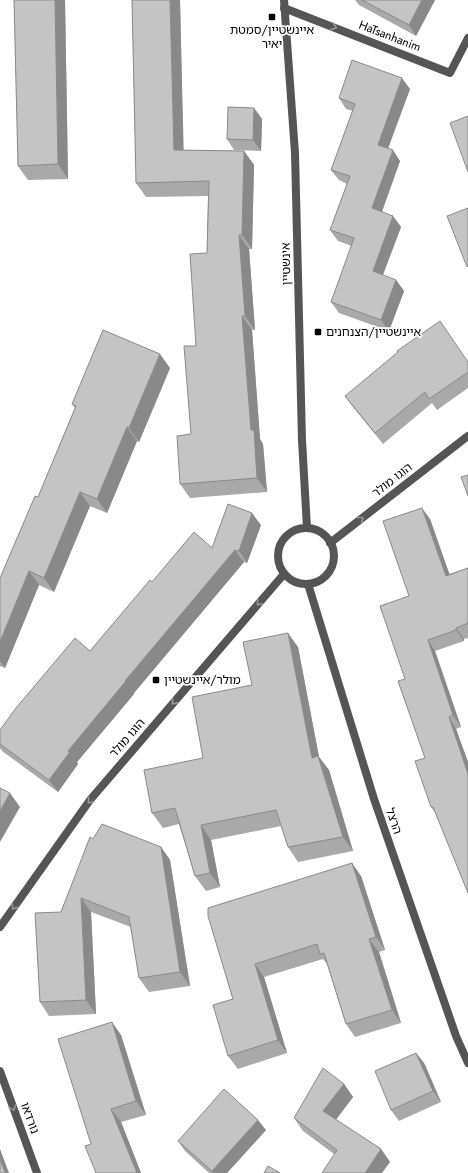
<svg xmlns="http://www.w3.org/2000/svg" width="468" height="1173" font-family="Jost,'Noto Sans Hebrew',sans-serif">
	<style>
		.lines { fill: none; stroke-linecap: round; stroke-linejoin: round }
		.minor { stroke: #555; stroke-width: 8 }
		.tertiary { stroke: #555; stroke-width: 8 }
		.wall { fill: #a9a9a9 }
		.shaded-wall { fill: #898989 }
		.building { fill: #c4c4c4; stroke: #898989 }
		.oneway { stroke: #999 }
		.poi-dot { fill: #000; stroke: #fff; stroke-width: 1.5 }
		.labels { text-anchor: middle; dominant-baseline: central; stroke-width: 3.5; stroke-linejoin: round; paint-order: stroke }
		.poi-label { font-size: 12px; fill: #000; stroke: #fff; text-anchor: start }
		.street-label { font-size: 12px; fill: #000; stroke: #fff }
	</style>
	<rect width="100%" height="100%" fill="#fff"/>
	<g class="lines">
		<!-- minor -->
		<g class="minor">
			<path d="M284,8l166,65 18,-35"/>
			<path d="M330,543l138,-107"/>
			<path d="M0,927l90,-127 194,-226"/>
			<path d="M0,1071l37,102"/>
		</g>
		<!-- tertiary -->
		<g class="tertiary">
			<path d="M284,0l11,153 7,287 5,88"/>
			<circle cx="306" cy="556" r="28"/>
			<path d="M308,584l66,215 82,237 12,27"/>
		</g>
	</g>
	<!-- wall -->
	<g class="wall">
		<path d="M14,0h51l3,179 -40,1 -10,-14z"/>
		<path d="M132,0h48l3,150 61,1 10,14 -2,84h-3l6,81h-3l8,109 3,5 4,48 -77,6 -10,-14 11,-50 5,-88 11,-93 1,-57 -62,1 -10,-14z"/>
		<path d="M355,0h80l-19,36 -57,-31z"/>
		<path d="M410,89l-22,60 12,12 -18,51 11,4 8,11 -18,48 13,5 8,11 -15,40 -50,-18 -8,-11 21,-56 -14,-5 -8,-11 17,-46 -8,-4 -8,-10 22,-59 -7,-2 -7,-11z"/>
		<path d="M254,108l8,11 -1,32 -27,-1 -7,-11z"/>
		<path d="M468,362v26l-31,22 -5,-7 -49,41 -30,-37 -8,-11z"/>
		<path d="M170,368l-31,74 -2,-1 -30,72 -17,-7 -36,86 -15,-7 -34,83 -5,-2v-88l38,-81 37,-89 -3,-4z"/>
		<path d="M430,519l19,55 19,-6v70l-4,1v2l-29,10 26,76 -5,2 12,33v131l-31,-78 -6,-8 -6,-49 -20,-79 4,-83z"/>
		<path d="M261,525l-14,38 -3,-1 -110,131v1l-57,68 1,2 -20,28 -56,-41 -2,-3v-18l90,-79 62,-69 60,-34z"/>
		<path d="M298,647l21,110 10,13 24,81 -55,11 -10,-15 -7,-21 -70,14 9,47 -14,4 -11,-15 -16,-52 -16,4 -11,-15 51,-55 49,-73z"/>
		<path d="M93,839l68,8 9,13 20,126 -41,6 -10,-14 -8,-51 -40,-15 5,102 -47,2 -9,-14 21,-90z"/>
		<path d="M361,876l24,74 -6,2 22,71 -46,14 -9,-13 -19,-60 -4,-5 -59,18 23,76 -49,16 -10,-13 5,-57 -25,-83z"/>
		<path d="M121,1035l25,80 -25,7 20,51h-45l-5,-29z"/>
		<path d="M416,1053l8,10 17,39 -42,19 -8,-11z"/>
		<path d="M344,1084l9,13 -17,23 45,29 9,13 -56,-8 -31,-23 -9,-13z"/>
		<path d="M266,1130l-39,43h-18l-24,-22 -7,-10z"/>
	</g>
	<!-- shaded-wall -->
	<g class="shaded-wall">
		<path d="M55,0h10l3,179 -10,-15z"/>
		<path d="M170,0h10l4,164 -10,-14z"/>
		<path d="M422,0h13l-19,36 -7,-11z"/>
		<path d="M402,78l8,11 -25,67 -7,-11z"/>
		<path d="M254,108l8,11 -1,32 -8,-11z"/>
		<path d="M393,150l7,11 -21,58 -7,-11z"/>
		<path d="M244,151l10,14 -2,84 -10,-14z"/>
		<path d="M393,216l8,11 -21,55 -7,-11z"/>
		<path d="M239,235l10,14 6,81 -10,-14z"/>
		<path d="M396,280l8,11 -15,40 -8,-11z"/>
		<path d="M242,316l10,14 8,109 3,5 4,48 -10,-14 -6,-48z"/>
		<path d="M160,354l10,14 -31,74 -10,-14z"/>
		<path d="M127,427l10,14 -30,72 -10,-14z"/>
		<path d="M80,492l10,14 -36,86 -10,-14z"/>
		<path d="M422,508l8,11 24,68 -8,-11z"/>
		<path d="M252,513l9,12 -14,38 -8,-12z"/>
		<path d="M235,550l9,12 -110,131v1l-57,68 1,2 -20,28 -9,-12 19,-29 57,-70z"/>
		<path d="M29,571l10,14 -34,83 -5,-7v-19z"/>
		<path d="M456,628l8,11v2l-8,-11z"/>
		<path d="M288,633l10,14 21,110 10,13 24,81 -10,-14 -31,-79z"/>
		<path d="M428,640l7,11 26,76 -8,-12z"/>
		<path d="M449,717l7,12 12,33v12z"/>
		<path d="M10,793l10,14 -20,35v-31z"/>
		<path d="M201,825l10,15 9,47 -10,-14z"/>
		<path d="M161,847l9,13 20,126 -10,-14z"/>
		<path d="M352,863l9,13 24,74 -9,-13z"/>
		<path d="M81,898l10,14 5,102 -10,-14z"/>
		<path d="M369,939l10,13 22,71 -9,-13z"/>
		<path d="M255,964l9,13 23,76 -9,-13z"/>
		<path d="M112,1022l9,13 25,80 -10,-14z"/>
		<path d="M416,1053l8,10 17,39 -8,-11z"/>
		<path d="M344,1084l9,13 -21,27 -9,-13z"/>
		<path d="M111,1109l10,13 20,51h-4z"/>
		<path d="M258,1120l8,10 -39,43h-14l-1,-2z"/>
		<path d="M0,1149l9,24h-4l-5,-14z"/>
		<path d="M381,1149l9,13 -8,11h-17z"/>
	</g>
	<!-- building -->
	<g class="building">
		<path d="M14,0h41l3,164 -40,2z"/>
		<path d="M132,0h38l4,150 70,1 -2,84h-3l6,81h-3l9,114h3l3,48 -77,6 -3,-48 14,-2 -7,-88h12l-6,-92 17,-1 2,-72 -73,2z"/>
		<path d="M362,0h60l-13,25z"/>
		<path d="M352,60l50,18 -24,67 15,5 -21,58 21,8 -20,55 23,9 -15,40 -50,-18 23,-64 -24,-8 20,-54 -19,-6 24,-66 -16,-6z"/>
		<path d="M228,107l26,1 -1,32 -26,-1z"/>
		<path d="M468,116v56l-18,-49z"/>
		<path d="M468,208v58l-1,1 -20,-51z"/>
		<path d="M440,321l28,41v10l-39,27 -4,-7 -50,41 -30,-37 53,-44 -1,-1z"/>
		<path d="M103,330l57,24 -31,74 -2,-1 -30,72 -17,-7 -36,86 -15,-7 -29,71v-64l35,-82 3,1 38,-91 -4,-2z"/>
		<path d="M468,475v21l-7,-19z"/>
		<path d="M228,504l24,9 -13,38 -4,-1 -110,131h1l-58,70 2,1 -21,28 -49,-36v-14l16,-22 59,-70 15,13 60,-71 2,2 42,-50 18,16z"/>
		<path d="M422,508l24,68 22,-8v55l-12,5v2l-28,10 25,75 -4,2 19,57v119l-35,-86h-2l-16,-46 10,-3 -27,-77 7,-2 -25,-73 29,-10 -26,-75z"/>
		<path d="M288,633l24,125 6,-2 25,81 -55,10 -12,-37 -75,15 9,48 -15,3 -20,-68 -23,5 -8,-43 59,-12 -11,-61 60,-12 -9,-43z"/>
		<path d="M0,788l10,5 -10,18z"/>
		<path d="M102,824l59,23 19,125 -41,6 -10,-61 -48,-19 5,102 -46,2 -5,-89 26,-1 29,-75 3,2z"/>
		<path d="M352,863l24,74 -7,2 23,71 -46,14 -22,-71 -4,1 -3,-10 -62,20 23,76 -50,16 -15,-51 20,-6 -25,-83v-8z"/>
		<path d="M112,1022l24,79 -25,8 26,64h-41l-11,-27 6,-2 -33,-105z"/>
		<path d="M416,1053l17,38 -42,19 -16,-39z"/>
		<path d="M323,1068l21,16 -21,27 58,38 -16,24h-43l15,-23 -43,-32z"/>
		<path d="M224,1089l34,31 -46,51 -34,-30z"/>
		<path d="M0,1159l5,14h-5z"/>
		<path d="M268,1166l12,7h-16z"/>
	</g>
	<!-- one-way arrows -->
	<defs><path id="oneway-chevron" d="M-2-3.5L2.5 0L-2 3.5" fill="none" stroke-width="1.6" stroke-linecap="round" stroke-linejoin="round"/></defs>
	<g class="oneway">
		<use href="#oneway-chevron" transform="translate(334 27) rotate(21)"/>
		<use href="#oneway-chevron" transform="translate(361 519) rotate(-38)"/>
		<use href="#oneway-chevron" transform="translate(259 603) rotate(131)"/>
		<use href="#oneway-chevron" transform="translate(174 702) rotate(131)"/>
		<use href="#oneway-chevron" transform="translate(90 801) rotate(127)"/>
		<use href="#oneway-chevron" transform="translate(14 907) rotate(125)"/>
		<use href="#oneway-chevron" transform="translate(13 1108) rotate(70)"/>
	</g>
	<!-- markers -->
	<g class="poi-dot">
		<rect x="268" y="13" width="8" height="8" rx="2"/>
		<rect x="314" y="328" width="8" height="8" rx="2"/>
		<rect x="152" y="676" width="8" height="8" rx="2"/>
	</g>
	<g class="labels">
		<!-- poi labels -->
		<g class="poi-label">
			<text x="272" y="30" text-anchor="middle">איינשטיין/סמטת<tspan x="272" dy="14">יאיר</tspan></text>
			<text x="326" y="332">איינשטיין/הצנחנים</text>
			<text x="164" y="680">מולר/איינשטיין</text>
		</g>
		<!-- street labels -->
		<g class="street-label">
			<text transform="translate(390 36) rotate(21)">HaTsanhanim</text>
			<text transform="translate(286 264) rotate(-91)">אינשטיין</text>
			<text transform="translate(392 480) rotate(-38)">הוגו מולר</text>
			<text transform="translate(127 738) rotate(-49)">הוגו מולר</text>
			<text transform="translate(394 821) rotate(71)">הרצל</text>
			<text transform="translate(30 1118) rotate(70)">נורדאו</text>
		</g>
	</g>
</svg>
